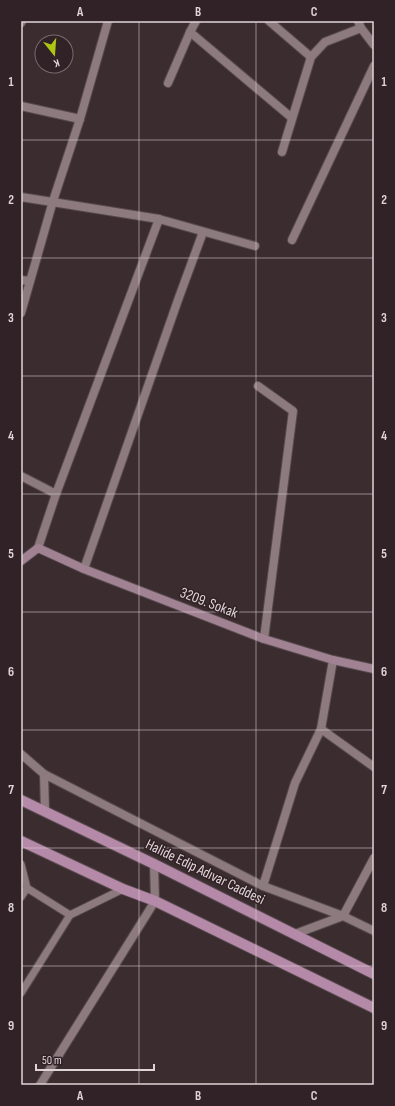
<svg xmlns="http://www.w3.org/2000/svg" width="395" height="1106" font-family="'Sofia Sans Condensed',sans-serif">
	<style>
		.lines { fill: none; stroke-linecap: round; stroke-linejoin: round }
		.lane-casing { stroke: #574a4d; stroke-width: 9 }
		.street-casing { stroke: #574a4d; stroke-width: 10 }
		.secondary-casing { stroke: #574a4d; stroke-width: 10 }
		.primary-casing { stroke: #574a4d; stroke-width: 12 }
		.lane { stroke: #8c7a7f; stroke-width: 7 }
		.street { stroke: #8c7a7f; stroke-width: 8 }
		.secondary { stroke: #a18293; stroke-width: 8 }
		.primary { stroke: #b589a8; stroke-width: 10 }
		.grid { fill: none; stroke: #dfd5d7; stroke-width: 1; stroke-opacity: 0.55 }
		.labels { text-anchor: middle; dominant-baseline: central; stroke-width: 3; stroke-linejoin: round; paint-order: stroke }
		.street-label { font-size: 15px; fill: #dfd5d7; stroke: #312227 }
		.neatline { fill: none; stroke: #dfd5d7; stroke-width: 1.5 }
		.grid-label { font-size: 13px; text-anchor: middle; font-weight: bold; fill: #dfd5d7 }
	</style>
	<rect width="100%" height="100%" fill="#3b2c30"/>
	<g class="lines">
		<defs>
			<g id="lane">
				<path d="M21,864l6,24"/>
				<path d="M21,897l6,-9 43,27 -49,78"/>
				<path d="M70,915l53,-26"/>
			</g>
			<g id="street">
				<path d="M269,21l42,36"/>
				<path d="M358,21l3,7 13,17"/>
				<path d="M21,23l1,-2"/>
				<path d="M190,32l102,86"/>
				<path d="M168,83l22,-51 6,-11"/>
				<path d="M21,106l59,13"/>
				<path d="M282,152l29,-95 14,-15 36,-14"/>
				<path d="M21,197l138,22 96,27"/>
				<path d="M292,240l82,-174"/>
				<path d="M21,280l9,1"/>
				<path d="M21,313l32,-112 27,-82 28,-98"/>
				<path d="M258,386l35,25 -29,228"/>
				<path d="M21,476l35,18"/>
				<path d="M38,548l18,-54 103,-275"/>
				<path d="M84,569l94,-269 25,-68"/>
				<path d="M321,729l53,38"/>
				<path d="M21,754l23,20"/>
				<path d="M45,811l-1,-37 219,112 80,30 31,15"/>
				<path d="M263,886l32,-103 26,-54 12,-69"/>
				<path d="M295,934l48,-18 31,-58"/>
				<path d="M40,1085l115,-184 -1,-37"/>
			</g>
			<path id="secondary" d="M21,561l17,-13 46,21 180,70 69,21 41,9"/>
			<g id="primary">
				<path d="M21,800l133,64 220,110"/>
				<path d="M21,841l102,48 32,12 219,107"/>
			</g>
		</defs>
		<!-- lane casing -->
		<use href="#lane" class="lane-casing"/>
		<!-- street casing -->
		<use href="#street" class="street-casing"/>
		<!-- secondary casing -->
		<use href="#secondary" class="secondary-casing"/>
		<!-- primary casing -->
		<use href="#primary" class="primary-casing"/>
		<!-- lane -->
		<use href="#lane" class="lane"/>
		<!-- street -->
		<use href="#street" class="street"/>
		<!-- secondary -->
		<use href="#secondary" class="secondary"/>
		<!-- primary -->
		<use href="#primary" class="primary"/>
	</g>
	<!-- grid -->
	<path class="grid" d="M139,21v1064M256,21v1064M21,140h353M21,258h353M21,376h353M21,494h353M21,612h353M21,730h353M21,848h353M21,966h353"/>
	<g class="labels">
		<!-- street labels -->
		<g class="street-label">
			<text transform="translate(209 603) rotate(21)">3209. Sokak</text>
			<text transform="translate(205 872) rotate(26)">Halide Edip Adıvar Caddesi</text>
		</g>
	</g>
	<!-- border -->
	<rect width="395" height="1106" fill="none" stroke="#312227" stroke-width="44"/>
	<!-- north arrow -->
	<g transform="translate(54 54) rotate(163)"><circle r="19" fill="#312227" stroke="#776a6d"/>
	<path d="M0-3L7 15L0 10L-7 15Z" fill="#acc613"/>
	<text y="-6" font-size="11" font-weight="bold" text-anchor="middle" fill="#dfd5d7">K</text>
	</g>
	<!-- scale -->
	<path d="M36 1064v6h118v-6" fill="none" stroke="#dfd5d7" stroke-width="2"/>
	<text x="42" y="1064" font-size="12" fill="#dfd5d7" stroke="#312227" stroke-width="3" paint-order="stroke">50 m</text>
	<rect x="22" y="22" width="351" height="1062" class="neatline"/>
	<g class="grid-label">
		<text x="80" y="16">A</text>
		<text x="198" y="16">B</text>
		<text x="314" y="16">C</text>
		<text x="11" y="86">1</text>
		<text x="384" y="86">1</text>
		<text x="11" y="204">2</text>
		<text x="384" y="204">2</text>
		<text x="11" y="322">3</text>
		<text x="384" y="322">3</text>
		<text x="11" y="440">4</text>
		<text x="384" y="440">4</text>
		<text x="11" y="558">5</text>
		<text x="384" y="558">5</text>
		<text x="11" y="676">6</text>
		<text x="384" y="676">6</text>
		<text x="11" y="794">7</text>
		<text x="384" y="794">7</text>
		<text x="11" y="912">8</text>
		<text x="384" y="912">8</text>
		<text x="11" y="1030">9</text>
		<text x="384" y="1030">9</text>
		<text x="80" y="1100">A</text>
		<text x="198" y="1100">B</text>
		<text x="314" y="1100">C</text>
	</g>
</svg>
